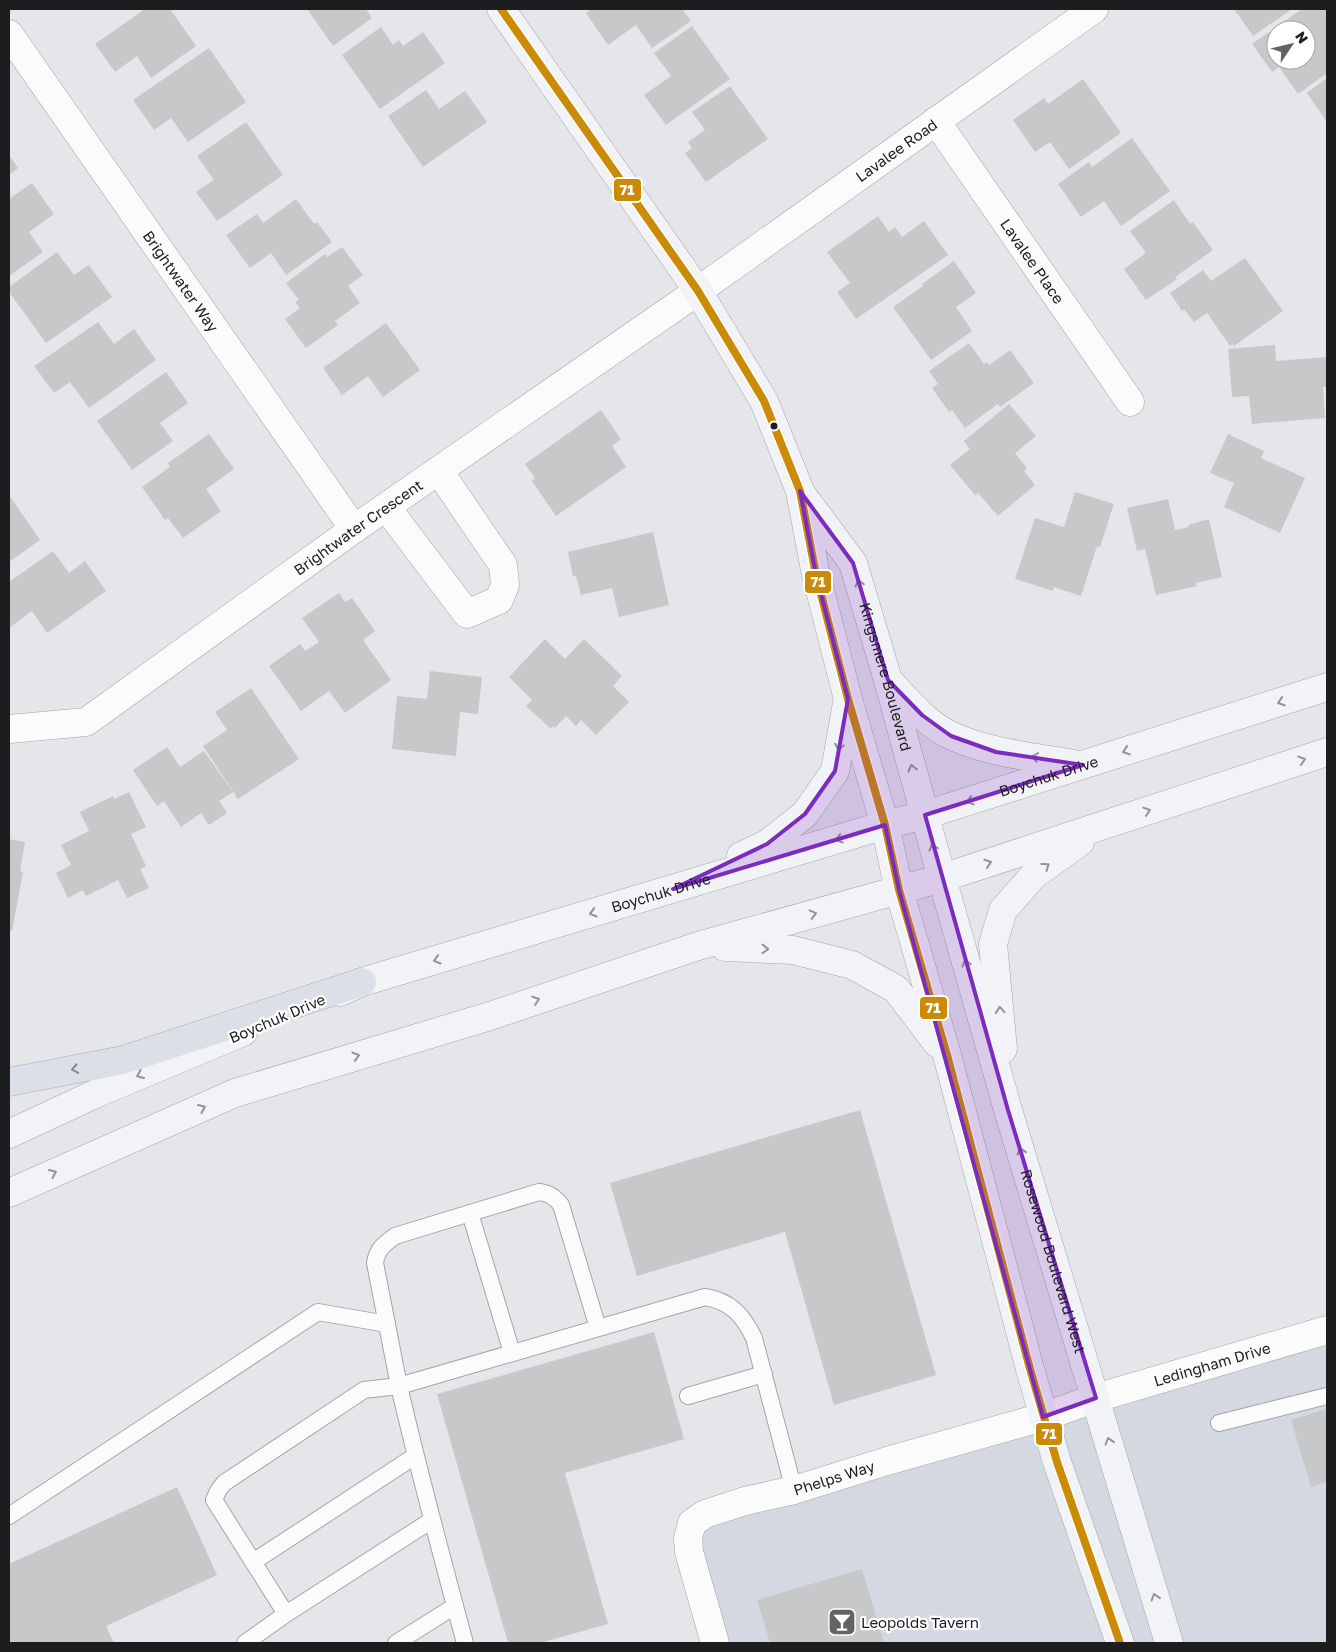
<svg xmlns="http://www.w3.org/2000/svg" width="1336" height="1652" font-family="'Golos Text',sans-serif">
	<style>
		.built { fill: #d4d8e1 }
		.building { fill: #c7c8ca; fill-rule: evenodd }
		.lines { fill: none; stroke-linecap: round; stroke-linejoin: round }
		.lane-casing { stroke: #a4a5a7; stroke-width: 18 }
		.street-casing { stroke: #a4a5a7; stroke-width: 29 }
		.secondary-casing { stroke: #a4a5a7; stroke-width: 29 }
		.highway-casing { stroke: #a7abb4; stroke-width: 29 }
		.lane { stroke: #fbfbfc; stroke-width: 16 }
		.street { stroke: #fbfbfc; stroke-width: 28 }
		.secondary { stroke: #f2f3f6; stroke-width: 28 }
		.highway { stroke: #dcdfe7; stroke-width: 28 }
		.bus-1-casing { stroke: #fff; stroke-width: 11 }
		.bus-1 { stroke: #cb8b06; stroke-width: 8 }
		.oneway { stroke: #929395 }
		.oneway2 { stroke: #86888d }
		.marked { fill: #7b2cbf; fill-opacity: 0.2; stroke: #7b2cbf; stroke-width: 4; stroke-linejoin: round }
		.bus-dot { fill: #1c1d1f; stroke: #fff; stroke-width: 2 }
		.labels { text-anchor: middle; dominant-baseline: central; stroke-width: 4.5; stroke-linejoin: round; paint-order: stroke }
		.street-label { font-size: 15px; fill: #1c1d1f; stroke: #fff }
		.poi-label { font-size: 15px; fill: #1c1d1f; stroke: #fff; text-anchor: start }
		.line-badge { stroke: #fff; stroke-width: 2 }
		.badge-label { font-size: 14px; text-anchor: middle; font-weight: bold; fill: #fff }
	</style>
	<rect width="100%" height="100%" fill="#e4e6e9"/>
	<!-- built -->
	<path class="built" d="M1327,1330v313h-612l-23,-120z"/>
	<!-- building -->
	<g class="building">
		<path d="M145,9h25l26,37 -45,32 -14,-22 -22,16 -20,-28z"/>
		<path d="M307,9h59l6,9 -39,28z"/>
		<path d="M592,9h90l9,12 -39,27 -16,-23 -28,20 -22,-32z"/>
		<path d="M1234,9h58l-39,27z"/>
		<path d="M1302,9h25v64l-29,21 -19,-27 -7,5 -20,-28zM1276,30h30v30h-30z"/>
		<path d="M692,26l38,53 -64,46 -22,-30 27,-19 -17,-23z"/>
		<path d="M381,27l12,18 6,-5 4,6 20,-14 22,31 -65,46 -38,-54z"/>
		<path d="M209,48l37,54 -58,40 -17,-24 -17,12 -21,-30z"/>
		<path d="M1327,78v44l-20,-29z"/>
		<path d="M1083,79l38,54 -52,36 -19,-27 -15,10 -22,-32 31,-22 4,6z"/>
		<path d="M730,86l38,53 -62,43 -21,-29 7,-5 -4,-6 17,-12 -13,-18z"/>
		<path d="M426,90l13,19 26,-18 22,31 -64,45 -35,-51z"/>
		<path d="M246,122l37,53 -66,46 -21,-29 18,-12 -17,-24z"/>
		<path d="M1132,138l38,53 -49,35 -17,-25 -23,16 -23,-33 31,-22 3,5z"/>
		<path d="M9,155l9,13 -9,7z"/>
		<path d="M32,183l22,31 -25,18 14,20 -34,24v-77z"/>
		<path d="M296,199l18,25 3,-2 15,20 -46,33 -15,-22 -21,15 -24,-33 31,-21 6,9z"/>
		<path d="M1174,200l16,24 3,-2 20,28 -38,27 2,2 -31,21 -22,-31 22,-16 -16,-22z"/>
		<path d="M878,216l11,16 6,-5 7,10 22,-16 24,34 -92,64 -19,-27 13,-9 -23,-31z"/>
		<path d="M342,247l21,28 -15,11 12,17 -25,18 3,4 -32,23 -21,-29 15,-11 -5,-6 4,-2 -13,-17 39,-29 2,3z"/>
		<path d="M57,252l17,23 15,-10 23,32 -66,46 -37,-51v-5z"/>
		<path d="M1245,258l38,53 -49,35 -1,-2 -3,2 -23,-33 -13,9 -10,-13 -2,2 -12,-18 33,-23 8,11z"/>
		<path d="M954,261l22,32 -20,14 16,24 -41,29 -38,-53 30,-21 -1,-2z"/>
		<path d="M98,322l16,22 20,-15 22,31 -67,48 -19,-26 -16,11 -20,-27z"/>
		<path d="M386,323l34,47 -37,27 -15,-21 -26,19 -19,-27z"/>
		<path d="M969,343l15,21 3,-2 2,3 21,-15 24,33 -34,24 -2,-3 -33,24 -13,-18 -3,2 -17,-24 6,-4 -9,-13z"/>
		<path d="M1275,345l1,16 51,-4v30h-4l2,31 -73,6 -3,-28 -17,1 -4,-48z"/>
		<path d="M166,372l22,31 -28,20 13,18 -41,29 -35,-49z"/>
		<path d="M1009,404l27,32 -21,17 12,15 -3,3 11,14 -37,31 -20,-23 -3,2 -25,-30 20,-16 -6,-8z"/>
		<path d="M601,410l20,29 -9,7 14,21 -70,49 -24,-35 3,-3 -10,-14z"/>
		<path d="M209,434l25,35 -28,20 15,22 -38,27 -15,-20 -3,2 -23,-33 28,-20 -2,-4z"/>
		<path d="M1228,434l36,17 -3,7 44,20 -25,55 -56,-26 10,-24 -24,-10z"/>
		<path d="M1075,492l39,12 -14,43 -3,-1 -16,50 -27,-9 -1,4 -38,-12 20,-61 29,9z"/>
		<path d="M9,495l31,45 -31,22z"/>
		<path d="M1168,499l7,31 14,-3 -1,-2 21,-6 13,58 -26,6 1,3 -41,9 -11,-46 -8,2 -10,-43z"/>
		<path d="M653,532l16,73 -50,12 -7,-29 -31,7 -5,-19h-3l-5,-24z"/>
		<path d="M53,551l16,22 16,-12 21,30 -59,42 -15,-22 -23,17v-46z"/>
		<path d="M339,593l6,9 7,-4 23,33 -12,9 28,40 -46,33 -16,-22 -28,20 -32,-45 31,-22 5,7 14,-9 -17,-24z"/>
		<path d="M545,639l20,20 19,-20 38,37 -9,10 16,16 -33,33 -15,-15 -5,6 -10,-10 -11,12 -2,-2 -2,3 -25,-23 6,-6 -23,-23z"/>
		<path d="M430,671l52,6 -4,37 -18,-2 -4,44 -64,-7 5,-53 30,3z"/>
		<path d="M251,688l48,71 -61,40 -35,-53 24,-16 -12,-18z"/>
		<path d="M167,747l13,20 24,-16 29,41 -14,9 8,12 -18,12 -8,-12 -20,14 -17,-26 -7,5 -24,-36z"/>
		<path d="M129,792l17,35 -15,7 15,32 -6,3 9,19 -22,10 -9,-18 -32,16 -3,-6 -15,8 -12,-25 15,-8 -10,-20 28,-14 -9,-19 33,-16 1,3z"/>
		<path d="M9,839l16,3 -5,29 3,1 -11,59h-3z"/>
		<path d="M860,1110l76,265 -102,30 -49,-173 -148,44 -27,-93z"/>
		<path d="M654,1332l30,107 -119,34 43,151 -68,19h-32l-71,-249z"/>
		<path d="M1327,1409v73l-16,5 -20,-67z"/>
		<path d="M177,1487l40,88 -111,51 8,17h-105v-79z"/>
		<path d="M862,1569l22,74h-114l-13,-43z"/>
	</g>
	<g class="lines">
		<defs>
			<g id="lane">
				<path d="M470,1213l42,140"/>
				<path d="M598,1328l-37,-123c-6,-8 -12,-12 -22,-13l-144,44c-11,8 -18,13 -20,27l24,123 306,-89c25,4 38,18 49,41l40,152"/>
				<path d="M688,1396l76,-22"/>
				<path d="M1219,1423l108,-27"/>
				<path d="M9,1516l309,-204 69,12"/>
				<path d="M432,1520l-146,94 -72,-114 4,-9 6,-8 140,-93 35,-4c20,86 43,172 66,257"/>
				<path d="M253,1562l162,-106"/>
				<path d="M245,1643l41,-29"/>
				<path d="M396,1643l59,-37"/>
			</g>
			<g id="street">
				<path id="s1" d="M9,34l345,495"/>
				<path id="s2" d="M936,121l194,281"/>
				<path d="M387,508l80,106 32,-14 6,-15 -2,-20 -64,-94"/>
				<path id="s3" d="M9,729l77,-7 268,-193 344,-238 396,-282"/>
				<path id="s4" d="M715,1643l-26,-91 -1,-14 4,-15 13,-9 40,-13 49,-11 93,-29 156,-44 53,-19 231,-68"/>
			</g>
			<g id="secondary">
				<path d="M501,9l197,282 66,110 36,90 16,84 32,124 37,126 14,65 48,165 83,314 27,93 63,181"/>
				<path id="s5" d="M803,496l50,67 35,117 54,198 66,232 161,533"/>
				<path d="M889,681c19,20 38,44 63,55 40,18 84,21 127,29"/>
				<path d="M741,856l26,-12 38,-30 30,-43 12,-68"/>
				<path d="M725,947l68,3 59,15 44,24 41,54"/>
				<path id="s6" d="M340,992l22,-10 523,-157 40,-10 402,-128"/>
				<path d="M1003,1049l-10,-105 10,-34 31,-35 46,-33"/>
				<path d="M9,1134l86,-40 148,-62"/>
				<path d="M9,1193l226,-100 255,-77 208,-70 244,-68 385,-126"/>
			</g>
			<path id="highway" d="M9,1082l114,-22 239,-78"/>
		</defs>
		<!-- lane casing -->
		<use href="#lane" class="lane-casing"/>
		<!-- street casing -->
		<use href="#street" class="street-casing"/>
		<!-- secondary casing -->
		<use href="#secondary" class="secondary-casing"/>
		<!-- highway casing -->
		<use href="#highway" class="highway-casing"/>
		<!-- lane -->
		<use href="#lane" class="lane"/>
		<!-- street -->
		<use href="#street" class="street"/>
		<!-- secondary -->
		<use href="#secondary" class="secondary"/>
		<!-- highway -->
		<use href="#highway" class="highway"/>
		<defs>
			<path id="bus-1" d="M501,9l197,282 66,110 36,90 16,84 32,124 37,126 14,65 48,165 83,314 27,93 63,181"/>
		</defs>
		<!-- bus-1 casing -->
		<use href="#bus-1" class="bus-1-casing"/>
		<!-- bus-1 -->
		<use href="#bus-1" class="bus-1"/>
	</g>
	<!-- one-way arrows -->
	<defs><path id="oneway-chevron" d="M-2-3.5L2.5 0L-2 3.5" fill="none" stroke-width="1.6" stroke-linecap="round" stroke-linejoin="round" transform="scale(1.25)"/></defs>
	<g class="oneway">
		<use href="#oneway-chevron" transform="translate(859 583) rotate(-107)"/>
		<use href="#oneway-chevron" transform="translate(1281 702) rotate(162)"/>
		<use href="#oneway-chevron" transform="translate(839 747) rotate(101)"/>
		<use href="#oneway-chevron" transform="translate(1126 751) rotate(162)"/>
		<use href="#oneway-chevron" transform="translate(1035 757) rotate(-171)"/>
		<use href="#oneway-chevron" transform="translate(1302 760) rotate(-18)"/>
		<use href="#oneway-chevron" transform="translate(912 768) rotate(-105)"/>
		<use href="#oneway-chevron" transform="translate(970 801) rotate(162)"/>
		<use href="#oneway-chevron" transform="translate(1147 811) rotate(-18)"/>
		<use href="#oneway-chevron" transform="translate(839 839) rotate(163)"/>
		<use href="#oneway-chevron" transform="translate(933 847) rotate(-105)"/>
		<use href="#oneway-chevron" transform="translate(988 863) rotate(-18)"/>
		<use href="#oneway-chevron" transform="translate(1046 866) rotate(-36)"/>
		<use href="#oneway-chevron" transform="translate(593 913) rotate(163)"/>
		<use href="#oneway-chevron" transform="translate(813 914) rotate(-15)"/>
		<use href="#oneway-chevron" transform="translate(765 949) rotate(2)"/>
		<use href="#oneway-chevron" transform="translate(437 960) rotate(163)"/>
		<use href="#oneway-chevron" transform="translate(966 963) rotate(-106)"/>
		<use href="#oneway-chevron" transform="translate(536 1000) rotate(-19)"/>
		<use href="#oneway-chevron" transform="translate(1000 1010) rotate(-95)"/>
		<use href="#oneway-chevron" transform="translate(356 1056) rotate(-17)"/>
		<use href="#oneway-chevron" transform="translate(140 1075) rotate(157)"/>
		<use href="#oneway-chevron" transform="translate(202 1108) rotate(-24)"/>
		<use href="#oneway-chevron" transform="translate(1021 1151) rotate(-107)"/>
		<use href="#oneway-chevron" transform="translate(53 1173) rotate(-24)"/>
		<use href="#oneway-chevron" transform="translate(1109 1441) rotate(-107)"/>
		<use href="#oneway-chevron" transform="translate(1155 1597) rotate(-107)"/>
	</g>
	<use class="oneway2" href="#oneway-chevron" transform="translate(75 1069) rotate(169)"/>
	<!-- marked area -->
	<path class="marked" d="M800,491l53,72 35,117 34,35 29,21 45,16 87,13 -158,50 83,295 88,288 -53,19 -144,-527 -14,-65 -212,64 94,-45 38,-30 30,-43 13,-72 -32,-124z"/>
	<!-- icons -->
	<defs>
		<symbol id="bar-square" viewBox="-11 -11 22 22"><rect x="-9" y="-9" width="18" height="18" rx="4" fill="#626366" stroke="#fff"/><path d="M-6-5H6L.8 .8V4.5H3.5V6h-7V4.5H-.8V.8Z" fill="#fff"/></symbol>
	</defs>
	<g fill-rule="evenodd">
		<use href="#bar-square" x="826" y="1606" width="32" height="32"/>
	</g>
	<!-- markers -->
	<circle class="bus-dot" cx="774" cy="426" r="4.5"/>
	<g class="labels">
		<!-- street labels -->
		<g class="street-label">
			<text stroke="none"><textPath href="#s3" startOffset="1069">Lavalee Road</textPath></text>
			<text stroke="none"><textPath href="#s2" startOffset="170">Lavalee Place</textPath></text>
			<text stroke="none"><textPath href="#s1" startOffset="301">Brightwater Way</textPath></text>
			<text stroke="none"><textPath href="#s3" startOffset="412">Brightwater Crescent</textPath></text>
			<text stroke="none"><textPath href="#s5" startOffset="202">Kingsmere Boulevard</textPath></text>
			<text stroke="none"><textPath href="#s6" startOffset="741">Boychuk Drive</textPath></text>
			<text stroke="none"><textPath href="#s6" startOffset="336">Boychuk Drive</textPath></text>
			<text transform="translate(277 1018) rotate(-23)">Boychuk Drive</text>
			<text stroke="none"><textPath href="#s5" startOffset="810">Rosewood Boulevard West</textPath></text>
			<text stroke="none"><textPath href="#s4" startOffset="669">Ledingham Drive</textPath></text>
			<text stroke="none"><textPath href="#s4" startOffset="274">Phelps Way</textPath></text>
		</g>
		<!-- poi labels -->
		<g class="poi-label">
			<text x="861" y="1622">Leopolds Tavern</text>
		</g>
	</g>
	<g class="line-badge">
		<rect x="613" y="178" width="29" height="24" rx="5" fill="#cb8b06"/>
		<rect x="804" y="570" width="28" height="24" rx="5" fill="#cb8b06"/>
		<rect x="919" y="996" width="29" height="24" rx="5" fill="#cb8b06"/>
		<rect x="1035" y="1422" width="28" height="24" rx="5" fill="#cb8b06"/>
	</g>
	<g class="badge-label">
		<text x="627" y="195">71</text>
		<text x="818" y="587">71</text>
		<text x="933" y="1013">71</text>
		<text x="1049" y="1439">71</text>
	</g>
	<!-- border -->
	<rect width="1336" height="1652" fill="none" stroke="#1c1d1f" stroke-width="20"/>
	<!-- north arrow -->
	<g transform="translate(1291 45) rotate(55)"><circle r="24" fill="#ffffff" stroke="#a4a5a5"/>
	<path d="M0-4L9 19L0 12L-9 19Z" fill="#626366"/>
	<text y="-8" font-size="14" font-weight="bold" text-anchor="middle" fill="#1c1d1f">N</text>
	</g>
</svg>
